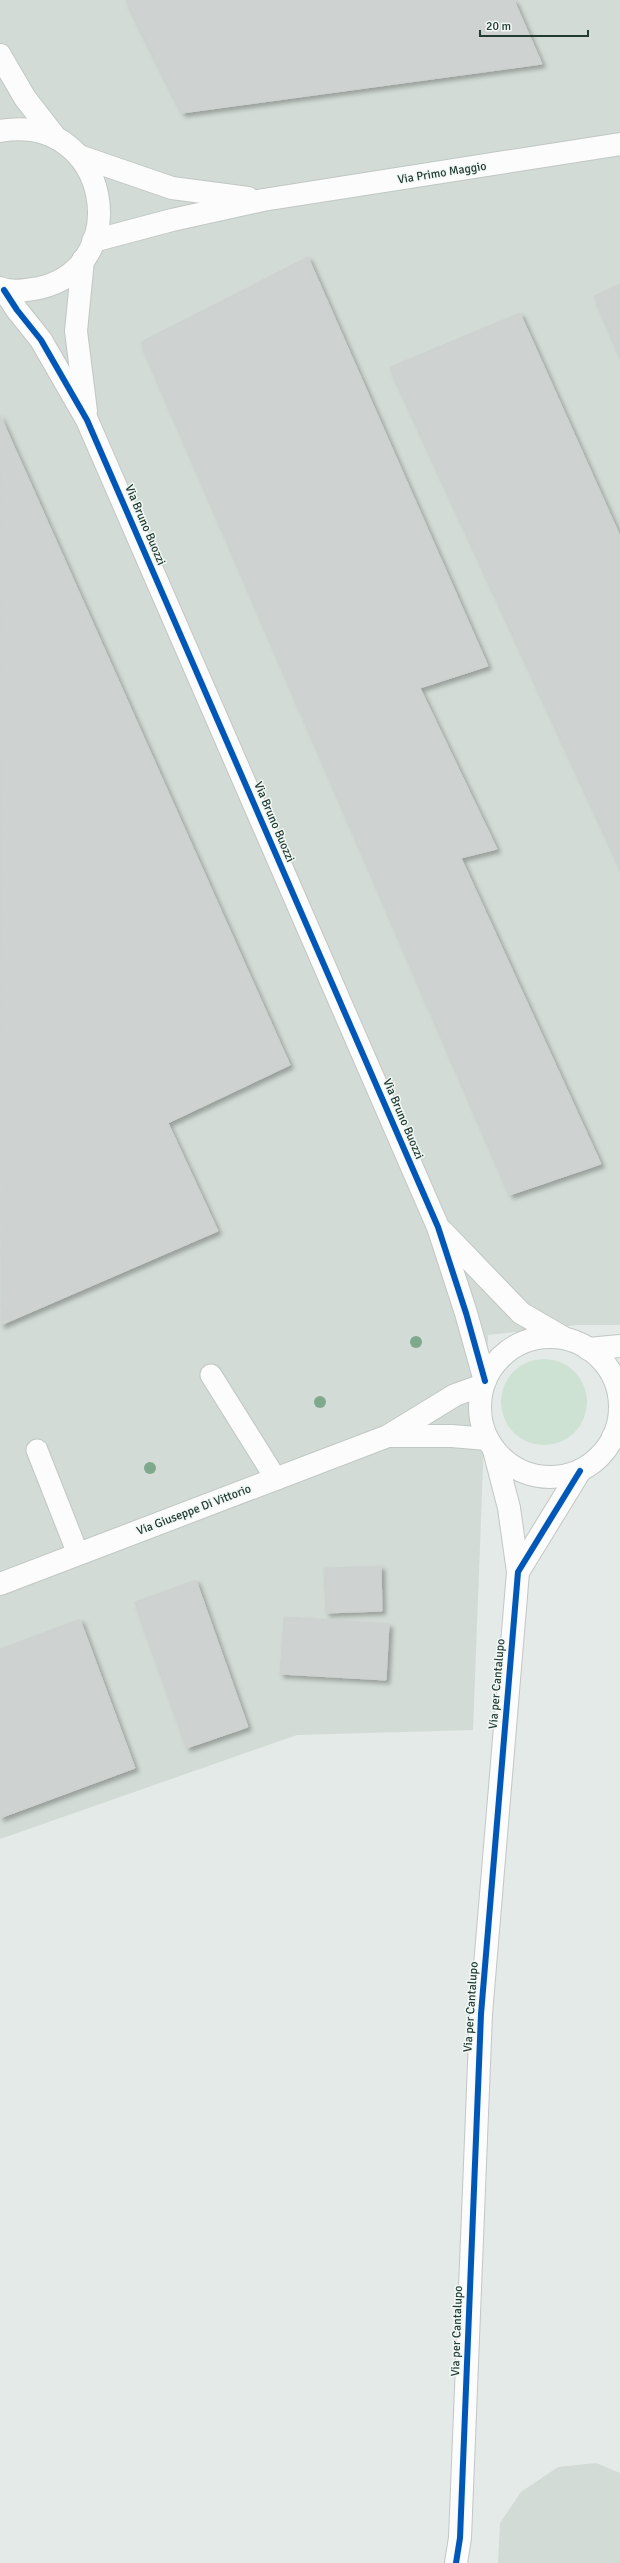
<svg xmlns="http://www.w3.org/2000/svg" width="620" height="2563" font-family="Signika,sans-serif">
	<style>
		.built { fill: #d2dbd6 }
		.green { fill: #cde2d2 }
		.building { fill: #ced3d1; stroke: #cdd2d0; filter: url(#shadow) }
		.lines { fill: none; stroke-linecap: round; stroke-linejoin: round }
		.service-casing { stroke: #c1c7c4; stroke-width: 23 }
		.minor-casing { stroke: #c1c7c4; stroke-width: 24 }
		.tertiary-casing { stroke: #c1c7c4; stroke-width: 24 }
		.service { stroke: #fbfcfb; stroke-width: 21 }
		.minor { stroke: #fbfcfb; stroke-width: 22 }
		.tertiary { stroke: #fbfcfb; stroke-width: 22 }
		.cycleway-casing { stroke: #f2f8f5; stroke-width: 8 }
		.cycleway { stroke: #0057b8; stroke-width: 6 }
		.tree { fill: #7fa88c }
		.labels { text-anchor: middle; dominant-baseline: central; stroke-width: 3; stroke-linejoin: round; paint-order: stroke }
		.street-label { font-size: 12px; fill: #223c33; stroke: #f2f8f5 }
	</style>
	<defs>
		<filter id="shadow"><feDropShadow dx="3.5" dy="3.5" stdDeviation="2" flood-color="#0004"/></filter>
	</defs>
	<rect width="100%" height="100%" fill="#e4eae7"/>
	<!-- built -->
	<g class="built">
		<path d="M0,0h620v1325h-42l-90,10 -15,395 -176,5 -297,104z"/>
		<path d="M596,2463l24,10v90h-122l2,-40 21,-31 37,-25z"/>
	</g>
	<!-- green -->
	<circle class="green" cx="544" cy="1402" r="43"/>
	<!-- building -->
	<g class="building">
		<path d="M126,0h388l28,64 -360,49z"/>
		<path d="M308,257l180,409 -68,22 77,161 -36,9 140,306 -91,31 -369,-853z"/>
		<path d="M620,284v71l-26,-59z"/>
		<path d="M520,313l100,223v331l-230,-500z"/>
		<path d="M0,415l290,650 -122,58 50,108 -217,94z"/>
		<path d="M381,1566l1,45 -56,2 -2,-45z"/>
		<path d="M196,1580l52,147 -61,21 -52,-146z"/>
		<path d="M284,1617l105,7 -3,56 -106,-6z"/>
		<path d="M80,1619l55,149 -135,50v-169z"/>
	</g>
	<g class="lines">
		<defs>
			<g id="service">
				<path d="M211,1375l65,104"/>
				<path d="M37,1450l41,104"/>
			</g>
			<g id="minor">
				<path d="M79,156l93,32 76,10"/>
				<path d="M93,241l79,-21 91,-20 357,-56"/>
				<path d="M588,1349l32,-3"/>
				<path d="M388,1436h64l35,3"/>
				<path d="M613,1437l7,-6"/>
				<path d="M0,1584l388,-148 67,-41 28,-10"/>
			</g>
			<g id="tertiary">
				<path d="M0,55l25,43 31,40"/>
				<path d="M0,131c111,-19 135,136 39,157 -12,2 -27,5 -39,0"/>
				<path d="M83,260l-7,71 10,80"/>
				<path d="M4,290l13,20 24,30 46,80 351,807 28,86 19,68"/>
				<path d="M442,1231l79,82 43,25"/>
				<circle cx="550" cy="1407" r="70"/>
				<path d="M518,1572l62,-101"/>
				<path d="M456,2563l4,-25 21,-524 37,-442 -9,-64 -15,-58"/>
			</g>
		</defs>
		<!-- service casing -->
		<use href="#service" class="service-casing"/>
		<!-- minor casing -->
		<use href="#minor" class="minor-casing"/>
		<!-- tertiary casing -->
		<use href="#tertiary" class="tertiary-casing"/>
		<!-- service -->
		<use href="#service" class="service"/>
		<!-- minor -->
		<use href="#minor" class="minor"/>
		<!-- tertiary -->
		<use href="#tertiary" class="tertiary"/>
		<defs>
			<g id="cycleway">
				<path d="M4,290l13,20 24,30 46,80 351,807 28,86 19,68"/>
				<path d="M456,2563l4,-25 21,-524 37,-442 62,-101"/>
			</g>
		</defs>
		<!-- cycleway casing -->
		<use href="#cycleway" class="cycleway-casing"/>
		<!-- cycleway -->
		<use href="#cycleway" class="cycleway"/>
	</g>
	<!-- trees -->
	<g class="tree">
		<circle cx="416" cy="1342" r="6"/>
		<circle cx="320" cy="1402" r="6"/>
		<circle cx="150" cy="1468" r="6"/>
	</g>
	<g class="labels">
		<!-- street labels -->
		<g class="street-label">
			<text transform="translate(442 173) rotate(-9)">Via Primo Maggio</text>
			<text transform="translate(145 525) rotate(67)">Via Bruno Buozzi</text>
			<text transform="translate(274 822) rotate(67)">Via Bruno Buozzi</text>
			<text transform="translate(403 1119) rotate(67)">Via Bruno Buozzi</text>
			<text transform="translate(194 1510) rotate(-21)">Via Giuseppe Di Vittorio</text>
			<text transform="translate(497 1684) rotate(-85)">Via per Cantalupo</text>
			<text transform="translate(471 2007) rotate(-86)">Via per Cantalupo</text>
			<text transform="translate(457 2331) rotate(-88)">Via per Cantalupo</text>
		</g>
	</g>
	<!-- scale -->
	<path d="M480 30v6h108v-6" fill="none" stroke="#223c33" stroke-width="2"/>
	<text x="486" y="30" font-size="12" fill="#223c33" stroke="#f2f8f5" stroke-width="3" paint-order="stroke">20 m</text>
</svg>
